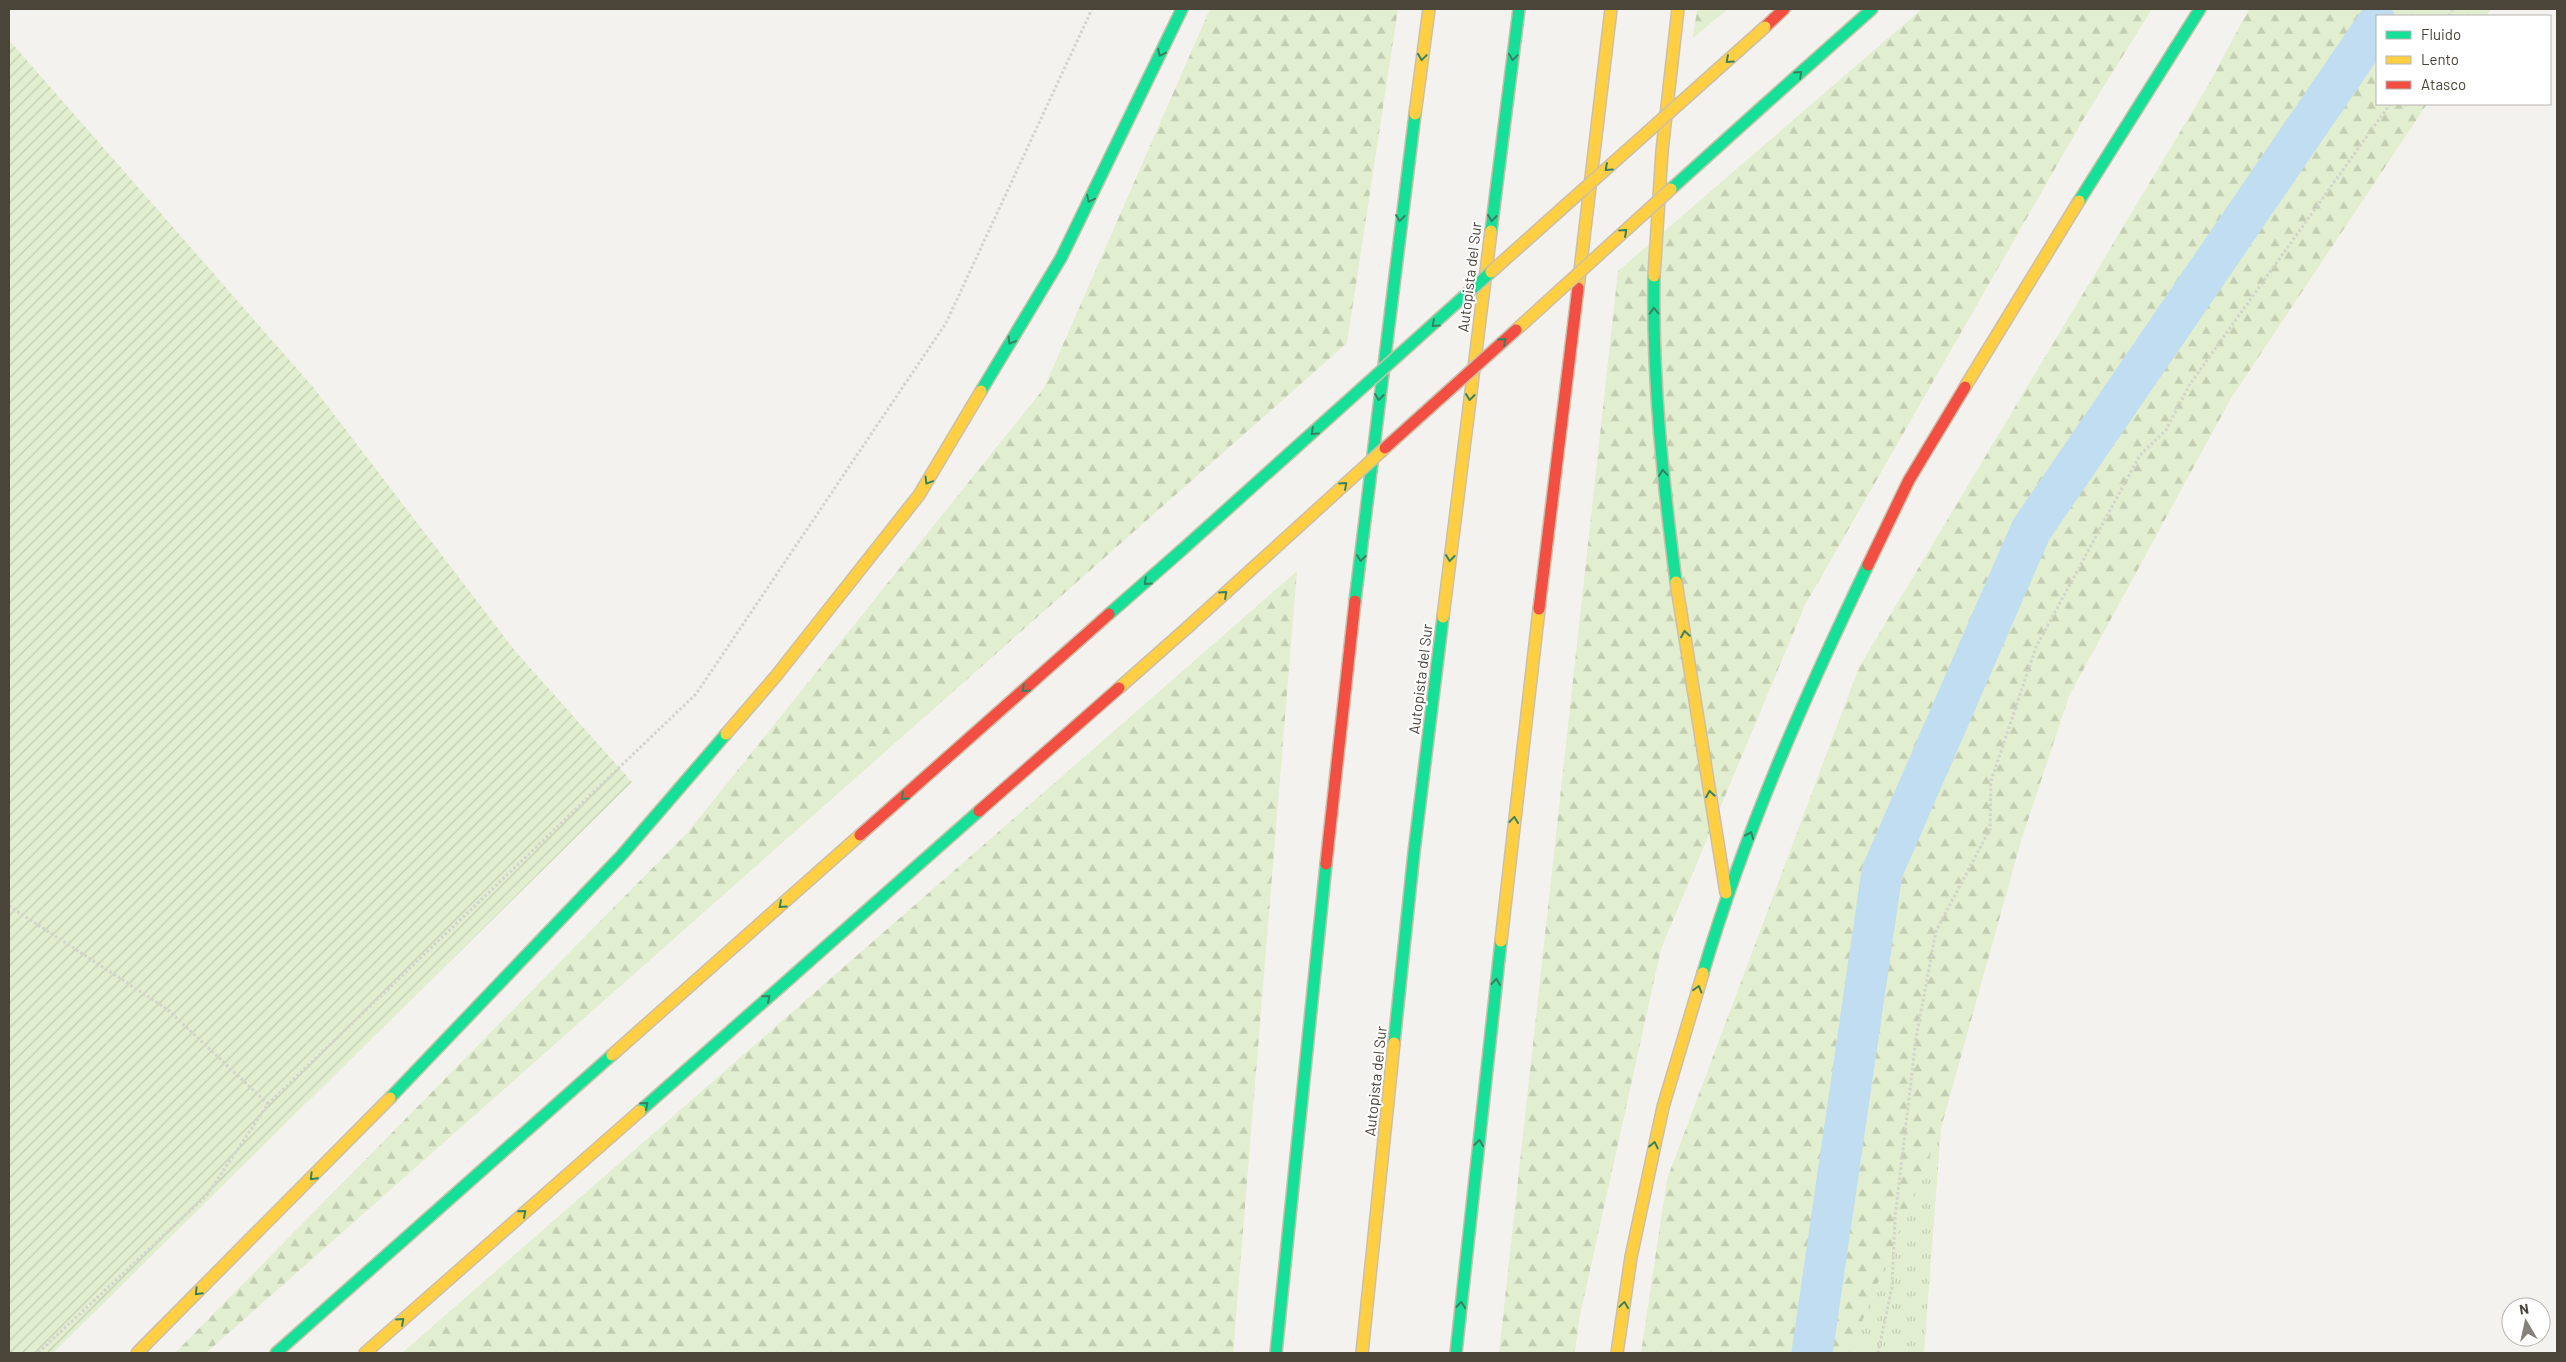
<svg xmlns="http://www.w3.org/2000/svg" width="2566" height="1362" font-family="Barlow,sans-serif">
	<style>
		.grass { fill: url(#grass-tufts) }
		.forest { fill: url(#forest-firs) }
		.garden { fill: url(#garden-furrows) }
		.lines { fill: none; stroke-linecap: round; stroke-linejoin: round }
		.canal { stroke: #c0ddf1; stroke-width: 41 }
		.fast-casing { stroke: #ccbfa9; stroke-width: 14 }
		.slow-casing { stroke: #ccbfa9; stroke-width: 14 }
		.jam-casing { stroke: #ccbfa9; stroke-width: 14 }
		.path { stroke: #d3d2cc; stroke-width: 3; stroke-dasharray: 2.5 2.5; stroke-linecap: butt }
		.fast { stroke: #16e098; stroke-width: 11 }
		.slow { stroke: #ffcf43; stroke-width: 11 }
		.jam { stroke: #f24e42; stroke-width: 11 }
		.fast-bridge-casing { stroke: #ccbfa9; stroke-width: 14; stroke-linecap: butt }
		.slow-bridge-casing { stroke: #ccbfa9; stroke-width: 14; stroke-linecap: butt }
		.jam-bridge-casing { stroke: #ccbfa9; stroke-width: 14; stroke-linecap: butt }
		.fast-bridge { stroke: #16e098; stroke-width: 11 }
		.slow-bridge { stroke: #ffcf43; stroke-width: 11 }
		.jam-bridge { stroke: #f24e42; stroke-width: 11 }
		.oneway { stroke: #36825f }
		.labels { text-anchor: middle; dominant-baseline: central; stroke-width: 4; stroke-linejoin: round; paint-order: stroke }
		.street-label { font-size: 15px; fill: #4b4439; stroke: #fff }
	</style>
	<defs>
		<pattern id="grass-tufts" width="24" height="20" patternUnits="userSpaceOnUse" patternTransform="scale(1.25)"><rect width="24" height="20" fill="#e1eecf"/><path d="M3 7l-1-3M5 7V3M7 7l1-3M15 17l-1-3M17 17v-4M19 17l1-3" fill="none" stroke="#c3cdb2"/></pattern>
		<pattern id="forest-firs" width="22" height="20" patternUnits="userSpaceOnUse" patternTransform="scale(1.25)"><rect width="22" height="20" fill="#e1eecf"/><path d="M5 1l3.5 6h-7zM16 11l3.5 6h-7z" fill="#c3cdb2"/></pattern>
		<pattern id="garden-furrows" width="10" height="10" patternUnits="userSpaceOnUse" patternTransform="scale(1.25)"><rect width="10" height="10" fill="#e1eecf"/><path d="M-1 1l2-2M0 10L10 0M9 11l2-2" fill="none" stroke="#c3cdb2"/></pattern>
	</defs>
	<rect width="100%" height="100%" fill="#f4f2ee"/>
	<!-- grass -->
	<path class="grass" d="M1941,1128l-17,225h-70l3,-19z"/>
	<!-- forest -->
	<g class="forest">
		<path d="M1210,9h188l-51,334 -1141,1010h-31l513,-521 356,-444z"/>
		<path d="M1697,9h31l-35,29z"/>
		<path d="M1922,9h230l-68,109 -279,487 -144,344 -82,371 -4,33h-76l119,-1082z"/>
		<path d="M2249,9h242l-5,7h-109v88h50l-197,296 -161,296 -48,145 -80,287 -84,206 -3,19h-213l26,-174 192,-512 351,-585z"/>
		<path d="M1297,571l-64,782h-831z"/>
	</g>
	<!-- garden -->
	<path class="garden" d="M9,40l304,347 203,265 116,130 -579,571h-44z"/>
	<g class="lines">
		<!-- canal -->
		<path class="canal" d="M1812,1353l70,-481 149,-342 346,-506"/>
		<defs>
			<g id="fast">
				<path d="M1763,106l109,-97"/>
				<path d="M2079,201l121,-192"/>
				<path d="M1491,231l28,-222"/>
				<path d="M1654,276c-2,102 9,205 22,306"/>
				<path d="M981,391l80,-133 121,-249"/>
				<path d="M1355,601l60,-487"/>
				<path d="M1109,614l74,-65"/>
				<path d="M1703,973c42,-142 101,-275 165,-408"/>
				<path d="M1394,1043l20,-191 29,-235"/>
				<path d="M390,1098l231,-242 105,-122"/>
				<path d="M640,1111l339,-300"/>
				<path d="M276,1353l336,-298"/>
				<path d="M1276,1353l50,-489"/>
				<path d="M1456,1353l45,-412"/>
			</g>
			<g id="slow">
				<path d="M1415,114l14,-105"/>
				<path d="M1654,276l8,-125 16,-142"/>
				<path d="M1578,288l33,-279"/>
				<path d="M1965,387l114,-186"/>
				<path d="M1676,582l50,311"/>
				<path d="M1443,617l48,-386"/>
				<path d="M1119,688l69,-61"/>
				<path d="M726,734l50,-58 143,-181 62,-104"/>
				<path d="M1501,941l38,-332"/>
				<path d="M612,1055l248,-220"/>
				<path d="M137,1353l253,-255"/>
				<path d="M365,1353l275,-242"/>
				<path d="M1362,1353l32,-310"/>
				<path d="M1617,1353l14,-96 32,-150 40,-134"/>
			</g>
			<g id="jam">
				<path d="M1765,27l19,-18"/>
				<path d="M1868,565l41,-85 56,-93"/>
				<path d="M1539,609l39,-321"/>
				<path d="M979,811l140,-123"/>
				<path d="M860,835l249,-221"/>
				<path d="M1326,864l29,-263"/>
			</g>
		</defs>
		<!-- fast casing -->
		<use href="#fast" class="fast-casing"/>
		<!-- slow casing -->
		<use href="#slow" class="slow-casing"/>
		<!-- jam casing -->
		<use href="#jam" class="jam-casing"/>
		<!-- path -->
		<g class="path">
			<path d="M2449,16l4,-7"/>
			<path d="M9,906l158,103 101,95 -61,91 -169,158"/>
			<path d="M268,1104l428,-410 250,-371 146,-314"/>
			<path d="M1878,1353l14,-66 3,-69 21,-180 20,-107 54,-102 1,-48 45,-134 104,-192 26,-25 24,-46 200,-280"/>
		</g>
		<!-- fast -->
		<use href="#fast" class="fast"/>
		<!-- slow -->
		<use href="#slow" class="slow"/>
		<!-- jam -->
		<use href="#jam" class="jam"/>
		<defs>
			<g id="fast-bridge">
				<path d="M1671,189l92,-83"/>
				<path d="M1183,549l308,-277"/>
			</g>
			<g id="slow-bridge">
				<path d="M1491,272l274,-245"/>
				<path d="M1516,330l155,-141"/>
				<path d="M1188,627l197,-179"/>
			</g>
			<path id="jam-bridge" d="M1385,448l131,-118"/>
		</defs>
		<!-- fast-bridge casing -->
		<use href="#fast-bridge" class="fast-bridge-casing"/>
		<!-- slow-bridge casing -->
		<use href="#slow-bridge" class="slow-bridge-casing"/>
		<!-- jam-bridge casing -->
		<use href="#jam-bridge" class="jam-bridge-casing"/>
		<!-- fast-bridge -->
		<use href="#fast-bridge" class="fast-bridge"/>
		<!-- slow-bridge -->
		<use href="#slow-bridge" class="slow-bridge"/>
		<!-- jam-bridge -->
		<use href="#jam-bridge" class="jam-bridge"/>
	</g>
	<!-- one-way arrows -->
	<defs><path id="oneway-chevron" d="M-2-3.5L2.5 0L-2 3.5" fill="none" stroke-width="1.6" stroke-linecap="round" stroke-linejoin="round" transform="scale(1.25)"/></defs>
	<g class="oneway">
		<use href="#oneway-chevron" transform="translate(1161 53) rotate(116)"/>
		<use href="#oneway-chevron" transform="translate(1422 57) rotate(98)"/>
		<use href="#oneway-chevron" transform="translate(1513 57) rotate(98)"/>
		<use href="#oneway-chevron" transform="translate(1729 60) rotate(138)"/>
		<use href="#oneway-chevron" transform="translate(1799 74) rotate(-42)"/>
		<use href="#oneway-chevron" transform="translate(1608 168) rotate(138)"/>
		<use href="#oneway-chevron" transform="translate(1090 199) rotate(116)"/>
		<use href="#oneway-chevron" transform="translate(1400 218) rotate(97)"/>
		<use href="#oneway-chevron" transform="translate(1492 218) rotate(97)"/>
		<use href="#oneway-chevron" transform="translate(1624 232) rotate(-42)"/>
		<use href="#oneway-chevron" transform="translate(1654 311) rotate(-92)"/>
		<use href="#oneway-chevron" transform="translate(1435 324) rotate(138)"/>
		<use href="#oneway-chevron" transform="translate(1011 341) rotate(121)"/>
		<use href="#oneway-chevron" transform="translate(1503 341) rotate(-42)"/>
		<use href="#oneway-chevron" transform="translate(1379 397) rotate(97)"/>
		<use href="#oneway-chevron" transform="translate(1470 397) rotate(97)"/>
		<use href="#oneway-chevron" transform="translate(1314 432) rotate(138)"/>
		<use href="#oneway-chevron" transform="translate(1663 473) rotate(-95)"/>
		<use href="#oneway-chevron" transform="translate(928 481) rotate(121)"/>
		<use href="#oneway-chevron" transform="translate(1344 485) rotate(-42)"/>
		<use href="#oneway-chevron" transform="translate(1361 558) rotate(97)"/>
		<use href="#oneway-chevron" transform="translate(1450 558) rotate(97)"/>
		<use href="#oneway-chevron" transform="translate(1147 582) rotate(138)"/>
		<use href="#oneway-chevron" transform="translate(1224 594) rotate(-42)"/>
		<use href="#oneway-chevron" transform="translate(1685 634) rotate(-99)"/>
		<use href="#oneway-chevron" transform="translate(1025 689) rotate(138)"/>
		<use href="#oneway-chevron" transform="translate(1710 794) rotate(-99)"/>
		<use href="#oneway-chevron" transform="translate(904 797) rotate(138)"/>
		<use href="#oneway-chevron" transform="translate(1514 820) rotate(-83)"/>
		<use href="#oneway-chevron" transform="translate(1750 835) rotate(-68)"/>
		<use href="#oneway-chevron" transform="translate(782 905) rotate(138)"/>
		<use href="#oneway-chevron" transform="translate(1496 982) rotate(-84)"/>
		<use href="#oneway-chevron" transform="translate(1698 989) rotate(-73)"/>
		<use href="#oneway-chevron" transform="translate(767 998) rotate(-41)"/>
		<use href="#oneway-chevron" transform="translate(645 1105) rotate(-41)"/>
		<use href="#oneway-chevron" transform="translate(1479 1143) rotate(-84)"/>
		<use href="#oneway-chevron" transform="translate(1654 1145) rotate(-78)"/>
		<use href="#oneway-chevron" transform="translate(313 1177) rotate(135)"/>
		<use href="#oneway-chevron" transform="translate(523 1213) rotate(-41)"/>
		<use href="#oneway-chevron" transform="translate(198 1292) rotate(135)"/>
		<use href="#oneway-chevron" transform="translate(1461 1305) rotate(-84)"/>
		<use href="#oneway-chevron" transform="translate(1624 1305) rotate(-82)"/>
		<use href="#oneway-chevron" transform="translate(401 1321) rotate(-42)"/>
	</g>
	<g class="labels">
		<!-- street labels -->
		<g class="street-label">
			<text transform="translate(1469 277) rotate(-83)">Autopista del Sur</text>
			<text transform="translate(1420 679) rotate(-83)">Autopista del Sur</text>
			<text transform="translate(1375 1081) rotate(-84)">Autopista del Sur</text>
		</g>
	</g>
	<!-- border -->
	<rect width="2566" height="1362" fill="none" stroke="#4b4439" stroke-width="20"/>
	<!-- legend -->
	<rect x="2376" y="15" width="175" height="90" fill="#ffffff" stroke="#b7b4b0"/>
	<rect x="2386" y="31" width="25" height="8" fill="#16e098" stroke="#b7b4b0"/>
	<text x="2421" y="40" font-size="15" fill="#4b4439">Fluido</text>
	<rect x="2386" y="56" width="25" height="8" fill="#ffcf43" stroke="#b7b4b0"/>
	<text x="2421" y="65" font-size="15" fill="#4b4439">Lento</text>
	<rect x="2386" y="81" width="25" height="8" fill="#f24e42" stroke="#b7b4b0"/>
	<text x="2421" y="90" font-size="15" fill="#4b4439">Atasco</text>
	<!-- north arrow -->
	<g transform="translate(2526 1322) rotate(351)"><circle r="24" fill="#ffffff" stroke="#b7b4b0"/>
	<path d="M0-4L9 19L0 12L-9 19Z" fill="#868178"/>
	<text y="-8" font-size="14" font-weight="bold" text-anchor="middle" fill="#4b4439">N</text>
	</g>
</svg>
